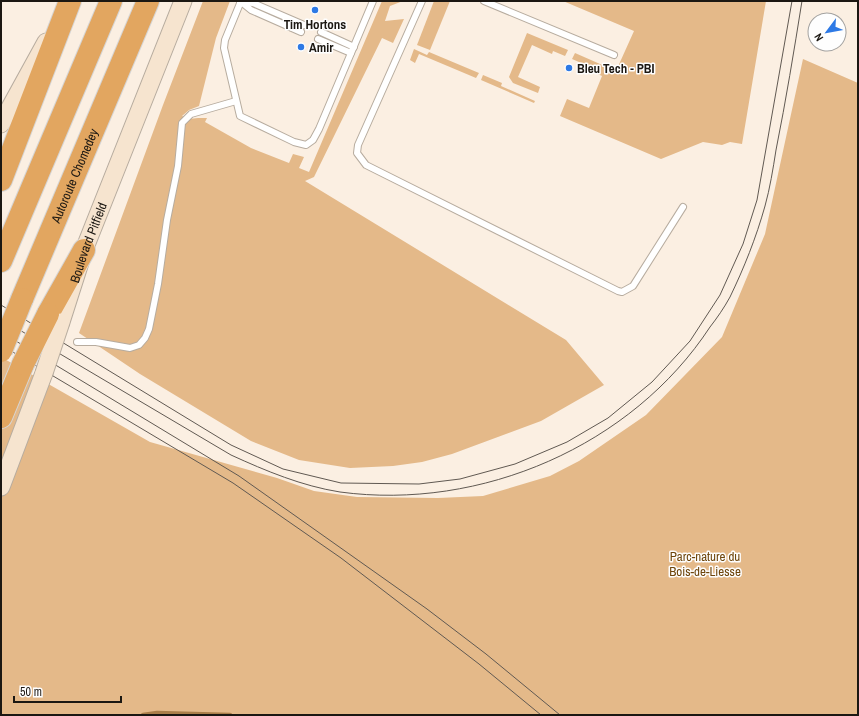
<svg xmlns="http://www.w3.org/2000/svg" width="859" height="716" font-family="'Archivo Narrow',sans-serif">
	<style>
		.green { fill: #e4b989 }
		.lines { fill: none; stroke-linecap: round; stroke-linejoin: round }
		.stream { stroke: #aa7e49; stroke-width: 4.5 }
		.service-casing { stroke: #b7ac9f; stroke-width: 8 }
		.secondary-casing { stroke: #b7ac9f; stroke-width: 19 }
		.motorway-casing { stroke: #d6d5d4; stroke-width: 24 }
		.service { stroke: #fff; stroke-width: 6 }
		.secondary { stroke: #f6e4cf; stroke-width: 17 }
		.motorway { stroke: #e2a660; stroke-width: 22 }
		.tram { stroke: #605952; stroke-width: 1 }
		.secondary-bridge-casing { stroke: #b7ac9f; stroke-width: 19; stroke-linecap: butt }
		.motorway-bridge-casing { stroke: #d6d5d4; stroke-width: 24; stroke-linecap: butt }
		.secondary-bridge { stroke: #f6e4cf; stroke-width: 17 }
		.motorway-bridge { stroke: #e2a660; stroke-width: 22 }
		.poi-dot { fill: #2d79e5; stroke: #fefefe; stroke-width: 1.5 }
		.labels { text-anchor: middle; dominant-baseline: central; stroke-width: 3; stroke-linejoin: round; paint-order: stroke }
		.poi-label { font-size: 13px; font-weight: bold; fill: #1b1712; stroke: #fefefe; text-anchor: start }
		.street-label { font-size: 13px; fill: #1b1712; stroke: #fefefe }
		.park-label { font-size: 13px; fill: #6e450b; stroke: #fefefe }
	</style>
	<rect width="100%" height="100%" fill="#fbefe2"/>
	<!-- green -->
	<g class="green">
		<path d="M203,1h27l-14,37 -17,68 -10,4 -7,6 7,3 9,-1h9l-2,4 46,26 38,15 4,-9 11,3 -5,11 10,4 73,-171h21l-13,5 -5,15 19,-2 -11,24 -11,-5 -68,139 -9,4 261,159 38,45 -63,36 -89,33 -30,8 -29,4 -43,2 -51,-8 -48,-19 -111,-67 -61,-41 84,-228z"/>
		<path d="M434,1h16l-20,49 -13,-5z"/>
		<path d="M563,1h203l-24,143 -12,-2 -8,3 -19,-3 -42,17 -101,-43 7,-17 22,9 13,-32 -17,-8 1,-3 -14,-6 3,-6 41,18 18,-40z"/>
		<path d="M527,33l41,17 -3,6 -12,-5 -1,3 -20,-9 -14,32 22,10 -2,6 -25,-10 -4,-6z"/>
		<path d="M414,49l13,6 2,-3 50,21 -3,5 -57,-24 -4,9 -5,-3z"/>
		<path d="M803,59l55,24v632h-857v-358l149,85 127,36 37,13 43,6 81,1 45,-2 67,-20 29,-15 67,-46 76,-78 43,-103z"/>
		<path d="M483,75l19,8 -1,3 34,15 -1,2 -53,-23z"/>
	</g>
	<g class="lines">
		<!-- stream -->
		<path class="stream" d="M143,715l14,-2 73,2"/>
		<defs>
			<g id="service">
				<path d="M240,1l11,9 50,22"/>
				<path d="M241,1l-16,39 -1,8 16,68 54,26 12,3 7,-5 6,-11 54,-128"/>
				<path d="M422,1l-64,144 -1,8 9,12 252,126 4,1 11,-6 50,-79"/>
				<path d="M484,1l130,54"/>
				<path d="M240,2l13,1 51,22"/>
				<path d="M321,32l33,15"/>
				<path d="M318,39l33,14"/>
				<path d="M77,342h19l34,6 9,-3 6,-7 4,-9 9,-45 9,-64 11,-54 4,-43 9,-9 45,-13"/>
			</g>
			<g id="secondary">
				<path d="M1,124l45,-82"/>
				<path id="s1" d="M61,322l23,-72 99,-249"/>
				<path d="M1,487l43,-114"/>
			</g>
			<g id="motorway">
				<path d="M1,180l69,-179"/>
				<path d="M1,261l110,-260"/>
				<path id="s2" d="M22,299l126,-298"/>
				<path d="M48,314l36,-64"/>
				<path d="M1,417l22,-53"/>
			</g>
		</defs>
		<!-- service casing -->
		<use href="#service" class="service-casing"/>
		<!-- secondary casing -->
		<use href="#secondary" class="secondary-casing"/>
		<!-- motorway casing -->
		<use href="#motorway" class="motorway-casing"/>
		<!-- service -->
		<use href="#service" class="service"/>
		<!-- secondary -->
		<use href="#secondary" class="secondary"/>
		<!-- motorway -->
		<use href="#motorway" class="motorway"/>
		<!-- tram -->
		<g class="tram">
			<path d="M1,305l230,140 52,24 58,14 78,1 41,-5 55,-15 52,-22 41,-24 44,-36 38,-41 30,-46 23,-51 14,-44 35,-199"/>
			<path d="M1,319l230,136c35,16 71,31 109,37 141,19 292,-46 370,-165 7,-9 14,-19 20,-30 14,-29 26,-59 35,-91 5,-18 8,-37 11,-56 10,-50 18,-99 26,-149"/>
			<path d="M1,332l238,144 188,133 59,45 74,61"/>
			<path d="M1,345l232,138 108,75 138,106 62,51"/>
		</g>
		<defs>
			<path id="secondary-bridge" d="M44,373l17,-51"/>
			<g id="motorway-bridge">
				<path d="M1,351l21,-52"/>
				<path d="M23,364l25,-50"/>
			</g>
		</defs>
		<!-- secondary-bridge casing -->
		<use href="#secondary-bridge" class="secondary-bridge-casing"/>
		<!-- motorway-bridge casing -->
		<use href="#motorway-bridge" class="motorway-bridge-casing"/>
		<!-- secondary-bridge -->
		<use href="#secondary-bridge" class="secondary-bridge"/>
		<!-- motorway-bridge -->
		<use href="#motorway-bridge" class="motorway-bridge"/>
	</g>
	<!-- markers -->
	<g class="poi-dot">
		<circle cx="315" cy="10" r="4"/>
		<circle cx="301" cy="47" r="4"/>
		<circle cx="569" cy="68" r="4"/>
	</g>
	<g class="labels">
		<!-- poi labels -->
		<g class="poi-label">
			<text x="315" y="24" text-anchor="middle">Tim Hortons</text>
			<text x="309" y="47">Amir</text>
			<text x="577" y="68">Bleu Tech - PBI</text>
		</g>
		<!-- street labels -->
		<g class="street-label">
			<text stroke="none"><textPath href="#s2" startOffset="134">Autoroute Chomedey</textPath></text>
			<text stroke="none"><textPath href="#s1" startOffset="84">Boulevard Pitfield</textPath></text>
		</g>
		<!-- park labels -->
		<g class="park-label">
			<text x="705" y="556">Parc-nature du<tspan x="705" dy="15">Bois-de-Liesse</tspan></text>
		</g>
	</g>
	<!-- border -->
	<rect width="859" height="716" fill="none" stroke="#1b1712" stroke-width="4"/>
	<!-- north arrow -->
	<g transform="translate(827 32) rotate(238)"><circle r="19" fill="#fefefe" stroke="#a3a2a0"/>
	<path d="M0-3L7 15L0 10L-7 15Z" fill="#2d79e5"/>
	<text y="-6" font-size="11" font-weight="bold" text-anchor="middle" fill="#1b1712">N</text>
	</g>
	<!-- scale -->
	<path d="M14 696v6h107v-6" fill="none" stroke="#1b1712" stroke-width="2"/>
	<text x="20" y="696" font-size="12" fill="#1b1712" stroke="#fefefe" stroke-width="3" paint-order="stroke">50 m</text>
</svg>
